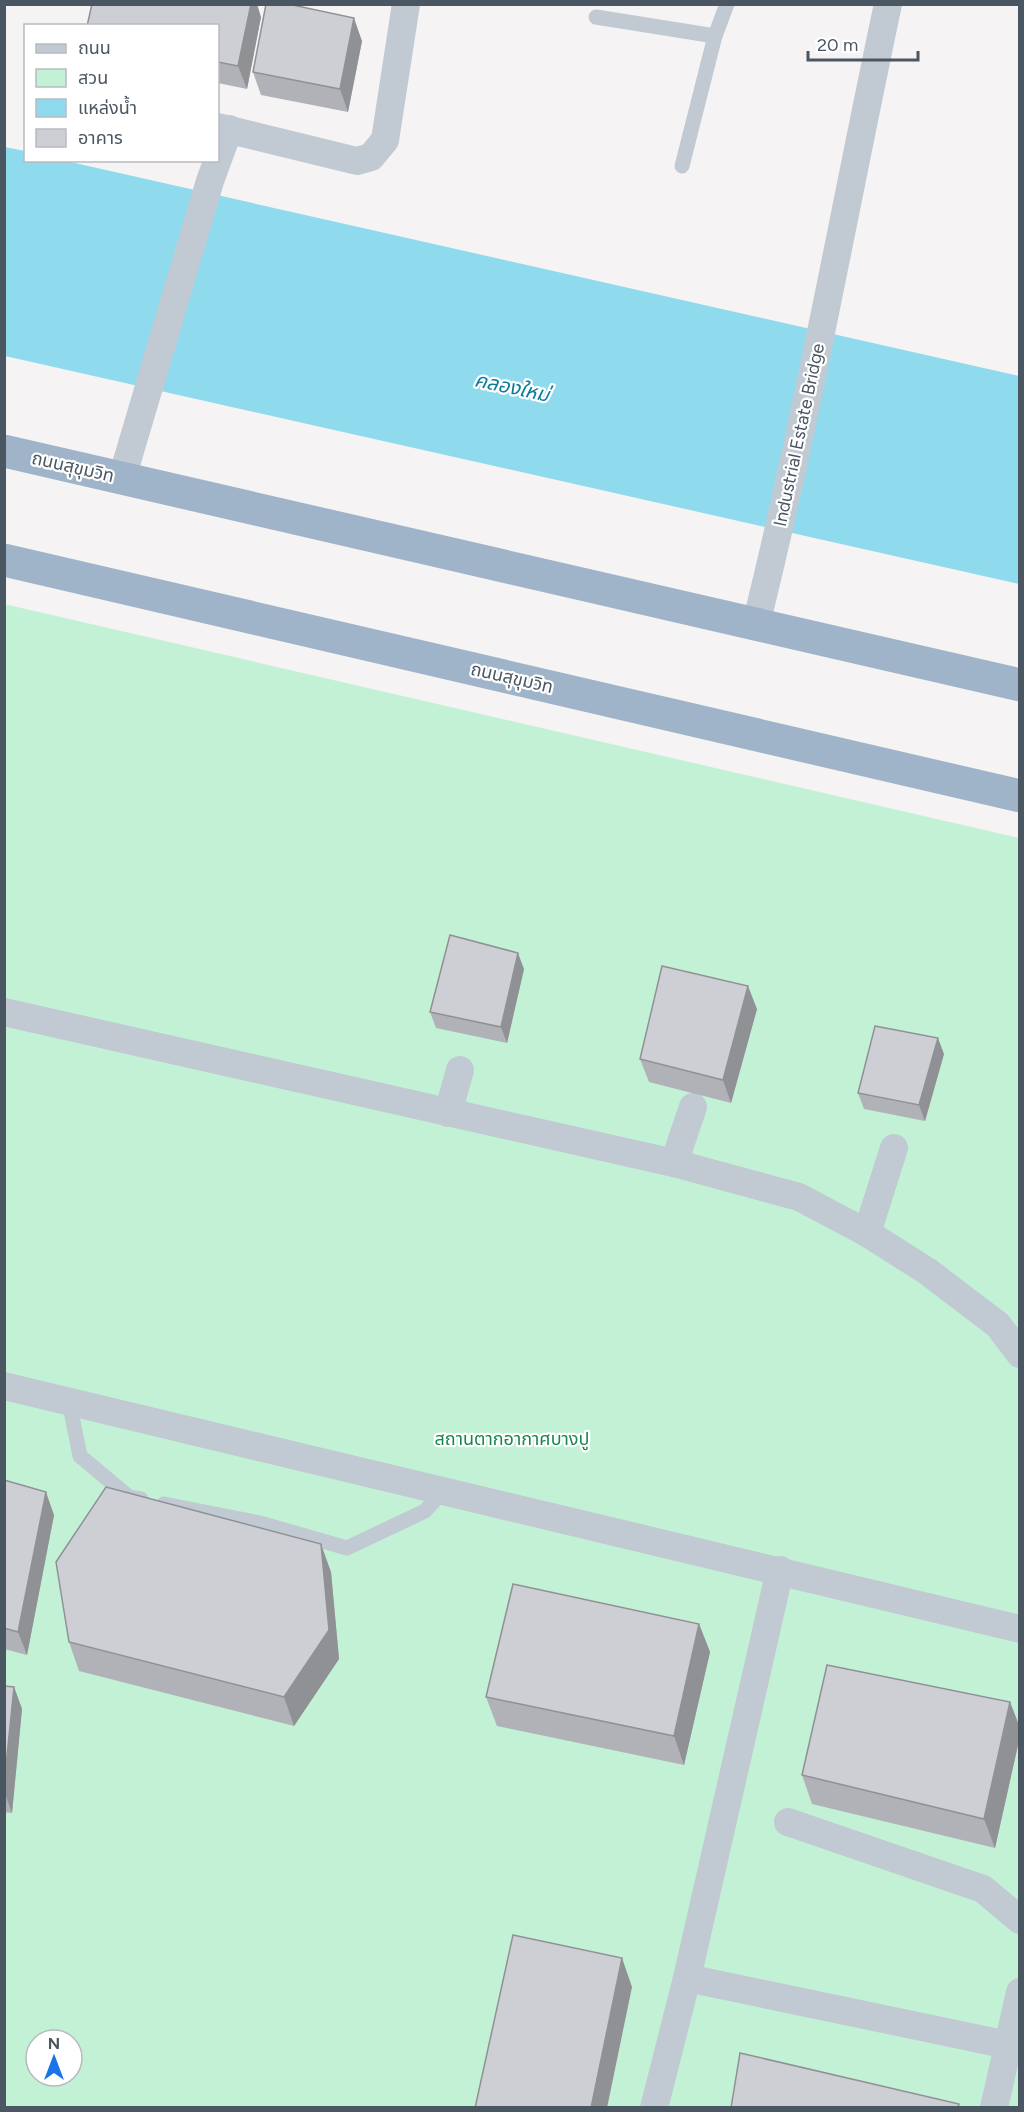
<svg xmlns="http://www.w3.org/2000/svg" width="1024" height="2112" font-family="Figtree,'Noto Sans Thai',sans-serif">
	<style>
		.green { fill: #c3f1d5; fill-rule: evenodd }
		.water { fill: #90daee }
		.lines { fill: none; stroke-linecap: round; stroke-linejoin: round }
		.service { stroke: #c1cad2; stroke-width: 15 }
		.minor { stroke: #c1cad2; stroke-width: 28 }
		.trunk { stroke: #9fb4c9; stroke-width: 33 }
		.wall { fill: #b0b2b7 }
		.shaded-wall { fill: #909195 }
		.building { fill: #cdcfd5; stroke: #909195; stroke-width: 1.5 }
		.labels { text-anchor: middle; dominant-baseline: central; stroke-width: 4.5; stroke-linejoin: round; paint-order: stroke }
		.street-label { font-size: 18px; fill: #4a5661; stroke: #fff }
		.park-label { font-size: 18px; fill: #17864f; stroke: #fff }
		.water-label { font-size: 20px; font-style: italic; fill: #0c7c9b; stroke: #fff }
	</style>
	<rect width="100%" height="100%" fill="#f5f3f3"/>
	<!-- green -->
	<path class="green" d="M4,604l1015,234v1269h-1014zM36,2040h36v36h-36z"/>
	<!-- water -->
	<path class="water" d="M5,147l20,4 1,9 40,1 953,215v208l-1014,-228z"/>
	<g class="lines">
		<!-- service -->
		<g class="service">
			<path d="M596,17l119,19 12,-32"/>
			<path d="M682,166l33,-130"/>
			<path d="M69,1401l11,55 49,41 12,2"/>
			<path d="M164,1504l96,19 87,25 78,-37 19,-21"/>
		</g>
		<!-- minor -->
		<g class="minor">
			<path d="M218,127l139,34 14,-4 14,-17 21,-136"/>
			<path d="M122,478l88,-297 19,-52"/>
			<path d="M756,624c51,-205 88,-413 132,-620"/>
			<path d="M4,1012l670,151 125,34 68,36 60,38 71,54 22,29"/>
			<path d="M448,1113l12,-43"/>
			<path d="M674,1163l19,-56"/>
			<path d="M867,1233l27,-85"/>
			<path d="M4,1386l1016,243"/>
			<path d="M788,1822l195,67 37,31"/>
			<path d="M687,1978l321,67"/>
			<path d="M654,2108l33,-130 93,-408"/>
			<path d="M994,2108l26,-116"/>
		</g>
		<!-- trunk -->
		<g class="trunk">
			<path d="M4,451l1016,234"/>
			<path d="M4,560l1016,236"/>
		</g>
	</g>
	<!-- wall -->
	<g class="wall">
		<path d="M261,17l-14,72 -29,-6v-57z"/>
		<path d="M362,41l-14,71 -87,-17 -8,-23z"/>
		<path d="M524,969l-17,74 -71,-15 -6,-16z"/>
		<path d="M757,1009l-26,94 -82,-21 -9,-23z"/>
		<path d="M944,1054l-19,67 -61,-12 -6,-16z"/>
		<path d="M4,1480l50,35 -27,140 -23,-6z"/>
		<path d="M331,1572l8,87 -45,67 -215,-55 -10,-29z"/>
		<path d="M699,1624l11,28 -26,113 -187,-39 -11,-29z"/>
		<path d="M4,1686l10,1 8,22 -10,104 -8,-1z"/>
		<path d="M1010,1702l10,26v8l-25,112 -183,-44 -10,-29z"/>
	</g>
	<!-- shaded-wall -->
	<g class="shaded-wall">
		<path d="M251,4h6l4,13 -14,72 -9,-23z"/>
		<path d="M354,18l8,23 -14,71 -8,-23z"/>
		<path d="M518,953l6,16 -17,74 -6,-16z"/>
		<path d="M748,986l9,23 -26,94 -8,-23z"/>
		<path d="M938,1038l6,16 -19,67 -6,-16z"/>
		<path d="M46,1492l8,23 -27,140 -9,-23z"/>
		<path d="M321,1544l10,28 8,87 -45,67 -10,-29z"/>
		<path d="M699,1624l11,28 -26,113 -10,-29z"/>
		<path d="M14,1687l8,22 -10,104 -8,-22v-6z"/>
		<path d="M1010,1702l10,26v8l-25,112 -11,-29z"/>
		<path d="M622,1958l10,29 -25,121h-16z"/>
	</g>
	<!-- building -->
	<g class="building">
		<path d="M92,4h159l-13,62 -20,-4v-36h-131z"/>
		<path d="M266,4h22l66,14 -14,71 -87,-17z"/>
		<path d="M450,935l68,18 -17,74 -71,-15z"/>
		<path d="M662,966l86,20 -25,94 -83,-21z"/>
		<path d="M875,1026l63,12 -19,67 -61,-12z"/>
		<path d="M4,1480l42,12 -28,140 -14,-4z"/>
		<path d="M106,1487l215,57 8,86 -45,67 -215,-55 -13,-80z"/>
		<path d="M513,1584l186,40 -25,112 -188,-39z"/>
		<path d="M827,1665l183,37 -26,117 -182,-44z"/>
		<path d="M4,1686l10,1 -10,98z"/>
		<path d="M513,1935l109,23 -31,150h-116z"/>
		<path d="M740,2053l219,51 -1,4h-227z"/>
	</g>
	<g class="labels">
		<!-- street labels -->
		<g class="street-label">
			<text transform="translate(799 435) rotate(-78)">Industrial Estate Bridge</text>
			<text transform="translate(73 467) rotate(13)">ถนนสุขุมวิท</text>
			<text transform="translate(512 678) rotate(13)">ถนนสุขุมวิท</text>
		</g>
		<!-- park labels -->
		<g class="park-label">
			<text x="512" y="1439">สถานตากอากาศบางปู</text>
		</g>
		<!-- water labels -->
		<g class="water-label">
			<text transform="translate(512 387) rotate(12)">คลองใหม่</text>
		</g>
	</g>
	<!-- border -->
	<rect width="1024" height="2112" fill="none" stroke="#4a5661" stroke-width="12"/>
	<!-- legend -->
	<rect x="24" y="24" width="195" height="138" fill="#ffffff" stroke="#b7bbc0" stroke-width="1.5"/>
	<rect x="36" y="44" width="30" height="9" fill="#c1cad2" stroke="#b7bbc0" stroke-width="1.5"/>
	<text x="78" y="54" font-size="18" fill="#4a5661">ถนน</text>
	<rect x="36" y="69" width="30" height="18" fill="#c3f1d5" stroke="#b7bbc0" stroke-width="1.5"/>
	<text x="78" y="84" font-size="18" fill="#4a5661">สวน</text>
	<rect x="36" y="99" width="30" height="18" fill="#90daee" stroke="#b7bbc0" stroke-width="1.5"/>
	<text x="78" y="114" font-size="18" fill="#4a5661">แหล่งน้ำ</text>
	<rect x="36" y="129" width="30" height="18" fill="#cdcfd5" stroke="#b7bbc0" stroke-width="1.5"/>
	<text x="78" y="144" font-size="18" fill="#4a5661">อาคาร</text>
	<!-- north arrow -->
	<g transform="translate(54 2058)"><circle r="28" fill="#ffffff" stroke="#b7bbc0" stroke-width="1.5"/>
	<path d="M0-4.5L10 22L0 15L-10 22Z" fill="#1a73e8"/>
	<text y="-9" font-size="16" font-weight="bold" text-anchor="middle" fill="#4a5661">N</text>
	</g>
	<!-- scale -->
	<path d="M808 51v9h110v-9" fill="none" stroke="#4a5661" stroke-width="3"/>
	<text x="817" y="51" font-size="18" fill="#4a5661" stroke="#ffffff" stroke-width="4.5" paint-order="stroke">20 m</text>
</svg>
